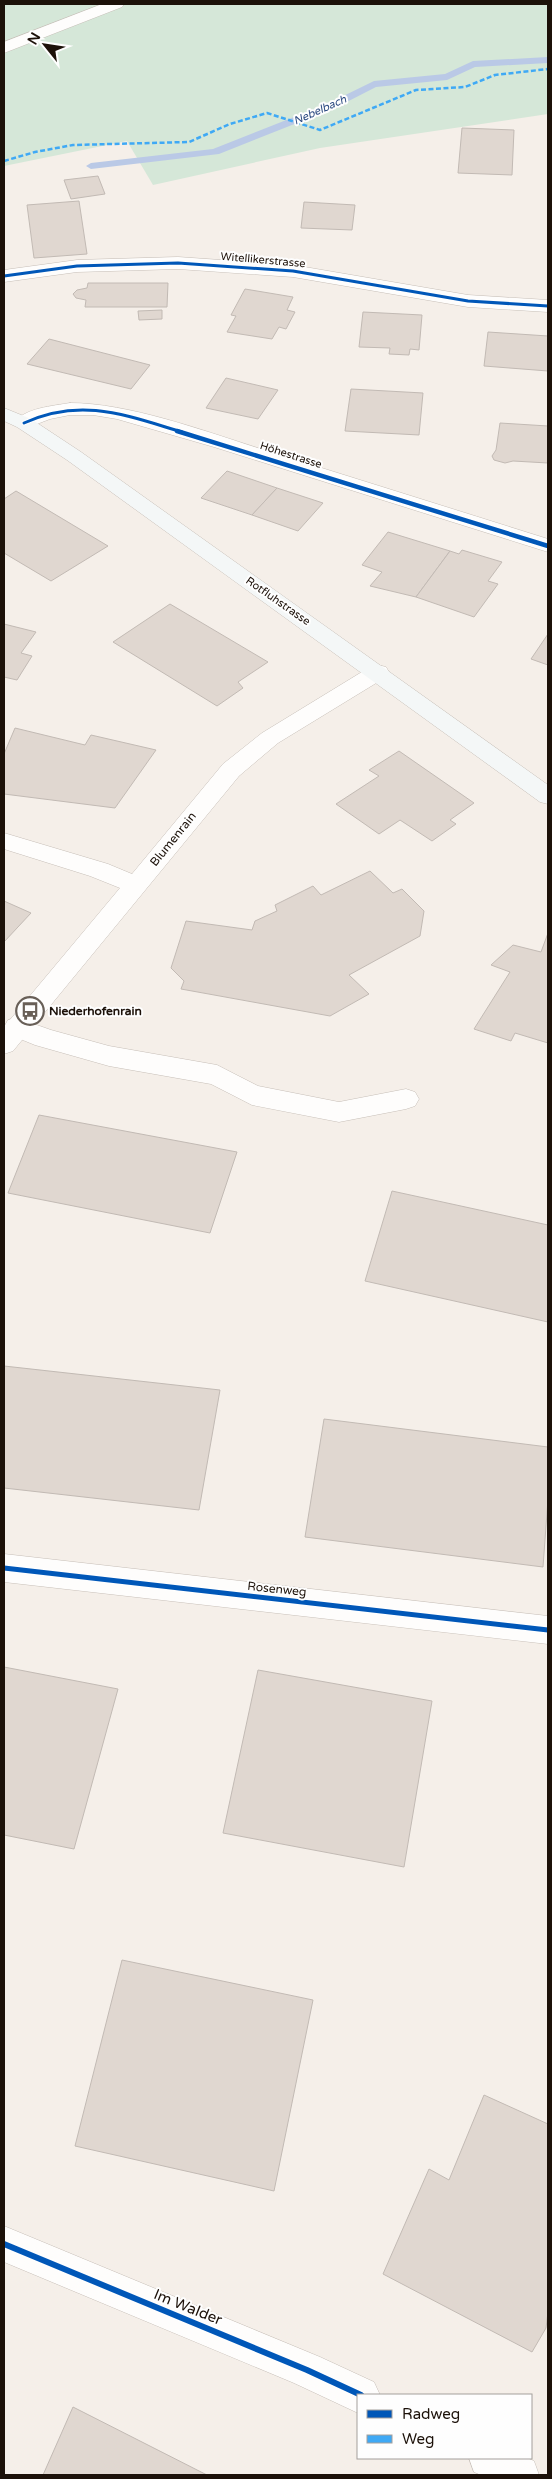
<svg xmlns="http://www.w3.org/2000/svg" width="552" height="2479" font-family="'Varela Round',sans-serif">
	<style>
		.green { fill: #d5e7d8 }
		.lines { fill: none; stroke-linecap: round; stroke-linejoin: round }
		.stream { fill: #bac9e6; fill-rule: evenodd }
		.building { fill: #e0d7d0; stroke: #c2bab4 }
		.lane-casing { stroke: #c7bfb8; stroke-width: 1 }
		.street-casing { stroke: #c7bfb8; stroke-width: 1 }
		.secondary-casing { stroke: #c7bfb8; stroke-width: 1 }
		.lane { fill: #fefdfc; fill-rule: evenodd }
		.street { fill: #fefdfc; fill-rule: evenodd }
		.secondary { fill: #f4f7f7; fill-rule: evenodd }
		.quiet { stroke: #3fa9f5; stroke-width: 2.5; stroke-dasharray: 5 2.5; stroke-linecap: butt }
		.cycleway-far3-casing { stroke: #fefefe; stroke-width: 5 }
		.cycleway-far2-casing { stroke: #fefefe; stroke-width: 7 }
		.cycleway-far1-casing { stroke: #fefefe; stroke-width: 8 }
		.cycleway-casing { stroke: #fefefe; stroke-width: 9 }
		.cycleway-far3 { stroke: #0057b8; stroke-width: 3 }
		.cycleway-far2 { stroke: #0057b8; stroke-width: 4.5 }
		.cycleway-far1 { stroke: #0057b8; stroke-width: 5 }
		.cycleway { stroke: #0057b8; stroke-width: 6 }
		.labels { text-anchor: middle; dominant-baseline: central; stroke-width: 4; stroke-linejoin: round; paint-order: stroke }
		.far-water-label { font-size: 11px; font-style: italic; fill: #2d4b82; stroke: #fefefe }
		.far-street-label { font-size: 11px; fill: #1c1109; stroke: #fefefe }
		.street-label { font-size: 12px; fill: #1c1109; stroke: #fefefe }
		.poi-label { font-size: 12px; font-weight: bold; fill: #1c1109; stroke: #fefefe; text-anchor: start }
		.near-street-label { font-size: 15px; fill: #1c1109; stroke: #fefefe }
	</style>
	<rect width="100%" height="100%" fill="#f5efe9"/>
	<!-- green -->
	<path class="green" d="M4,4h544v110l-228,34 -167,37 -26,-44 -123,25z"/>
	<g class="lines">
		<!-- stream -->
		<path class="stream" d="M548,57v6l-73,4 -28,13 -71,7 -41,21 -116,46 -128,15 -5,-3 5,-3 122,-14 114,-45 47,-23 71,-7 28,-13z"/>
	</g>
	<!-- building -->
	<g class="building">
		<path d="M462,128l52,2 -2,45 -54,-2z"/>
		<path d="M98,176l7,18 -34,5 -7,-19z"/>
		<path d="M79,201l8,53 -53,4 -7,-53z"/>
		<path d="M304,202l51,3 -3,25 -51,-2z"/>
		<path d="M88,283h80l-1,24h-82l1,-7 -10,-2 -3,-4 4,-4 10,-2z"/>
		<path d="M245,289l48,8 -6,13 8,2 -9,17 -7,-2 -7,12 -45,-7 9,-16 -5,-1z"/>
		<path d="M162,310v9l-23,1 -1,-9z"/>
		<path d="M363,312l59,3 -3,35 -9,-1 -1,6 -20,-1 1,-6 -31,-1z"/>
		<path d="M488,332l60,4v35l-64,-5z"/>
		<path d="M49,339l101,26 -19,24 -104,-25z"/>
		<path d="M226,378l52,12 -20,29 -52,-11z"/>
		<path d="M351,389l72,4 -4,42 -74,-4z"/>
		<path d="M500,423l48,3v37l-35,-2 -8,2 -11,-3 -2,-4 4,-6z"/>
		<path d="M227,471l50,17 -25,27 -51,-17z"/>
		<path d="M277,488l46,15 -25,28 -46,-16z"/>
		<path d="M16,491l92,55 -57,35 -47,-28v-54z"/>
		<path d="M388,532l62,19 -34,46 -46,-11 12,-14 -20,-7z"/>
		<path d="M462,550l40,12 -14,19 10,3 -24,33 -58,-20 34,-46 9,3z"/>
		<path d="M170,604l98,58 -30,20 5,6 -26,18 -104,-64z"/>
		<path d="M4,624l32,8 -15,21 11,3 -15,24 -13,-3z"/>
		<path d="M548,634v31l-17,-6z"/>
		<path d="M15,728l70,17 6,-10 65,15 -41,58 -111,-14v-40z"/>
		<path d="M399,751l75,52 -24,17 6,4 -24,17 -32,-21 -21,14 -43,-30 43,-28 -10,-6z"/>
		<path d="M370,871l23,22 9,-4 22,22 -4,25 -71,39 20,19 -39,22 -149,-27 3,-8 -13,-13 15,-47 66,9 3,-9 22,-10 -2,-6 38,-19 8,9z"/>
		<path d="M4,901l27,12 -27,29z"/>
		<path d="M548,933v110l-33,-10 -4,8 -37,-12 36,-57 -19,-7 22,-20 28,7z"/>
		<path d="M39,1115l198,37 -27,81 -202,-40z"/>
		<path d="M392,1191l156,34v97l-183,-41z"/>
		<path d="M4,1366l216,24 -21,120 -195,-22z"/>
		<path d="M324,1419l224,28v52l-5,68 -238,-30z"/>
		<path d="M4,1667l114,22 -44,160 -70,-14z"/>
		<path d="M258,1670l174,31 -28,166 -181,-34z"/>
		<path d="M122,1960l191,40 -39,191 -199,-45z"/>
		<path d="M484,2095l64,29v188l-2,16 -14,24 -149,-78 46,-105 20,11z"/>
		<path d="M73,2407l134,68h-164z"/>
	</g>
	<g class="lines">
		<defs>
			<g id="lane">
				<path d="M102,4h22l-2,3 -118,46v-11z"/>
				<path d="M17,1018l34,12 58,16 108,19 41,21 81,16 67,-13 9,3 4,7 -4,7 -9,3 -67,13 -87,-17 -41,-21 -102,-18 -74,-21 -27,-11 -4,-7 4,-7z"/>
			</g>
			<g id="street">
				<path d="M178,257l115,8 175,30 80,5v12l-80,-5 -175,-30 -115,-8 -101,3 -73,10v-12l73,-10z"/>
				<path d="M70,403c59,0 134,28 191,46 96,30 192,60 287,90v13l-334,-105 -97,-28 -24,-4h-23l-20,4 -26,10 -7,-2 -3,-4c10,-15 39,-17 56,-20z"/>
				<path d="M378,665l8,2 3,5 -3,5 -108,66 -39,33 -226,275 -9,3v-27l116,-139 -30,-12 -86,-27v-16l104,31 24,10 91,-110 39,-31 108,-66z"/>
				<path d="M4,1554l544,62v28l-544,-62z"/>
				<path d="M4,2226l316,131 54,25 6,13h-22v18l-64,-30 -290,-121z"/>
				<path d="M469,2458h58l7,3 5,14h-58l-7,-3z"/>
			</g>
			<path id="secondary" d="M4,408l27,11 50,33 467,333v19l-8,-2 -473,-342 -50,-33 -13,-6z"/>
		</defs>
		<!-- lane casing -->
		<use href="#lane" class="lane-casing"/>
		<!-- street casing -->
		<use href="#street" class="street-casing"/>
		<!-- secondary casing -->
		<use href="#secondary" class="secondary-casing"/>
		<!-- lane -->
		<use href="#lane" class="lane"/>
		<!-- street -->
		<use href="#street" class="street"/>
		<!-- secondary -->
		<use href="#secondary" class="secondary"/>
		<!-- quiet -->
		<path class="quiet" d="M4,161l31,-9 38,-7 116,-3 41,-18 37,-11 53,17 96,-40 49,-3 30,-12 53,-6"/>
		<defs>
			<g id="cycleway-far3">
				<path d="M4,276l73,-10 101,-3 115,8 175,30 80,5"/>
				<path d="M24,423c57,-26 101,-8 158,9"/>
			</g>
			<path id="cycleway-far2" d="M177,431l371,115"/>
			<path id="cycleway-far1" d="M4,1568l544,62"/>
			<path id="cycleway" d="M4,2244l303,126 54,25"/>
		</defs>
		<!-- cycleway-far3 casing -->
		<use href="#cycleway-far3" class="cycleway-far3-casing"/>
		<!-- cycleway-far2 casing -->
		<use href="#cycleway-far2" class="cycleway-far2-casing"/>
		<!-- cycleway-far1 casing -->
		<use href="#cycleway-far1" class="cycleway-far1-casing"/>
		<!-- cycleway casing -->
		<use href="#cycleway" class="cycleway-casing"/>
		<!-- cycleway-far3 -->
		<use href="#cycleway-far3" class="cycleway-far3"/>
		<!-- cycleway-far2 -->
		<use href="#cycleway-far2" class="cycleway-far2"/>
		<!-- cycleway-far1 -->
		<use href="#cycleway-far1" class="cycleway-far1"/>
		<!-- cycleway -->
		<use href="#cycleway" class="cycleway"/>
	</g>
	<!-- icons -->
	<defs>
		<symbol id="bus-ring" viewBox="-11 -11 22 22"><circle r="9.5" fill="#fefefe" stroke="#685f57" stroke-width="1.5"/><path d="M-5-6H5V4H4V6H2V4H-2V6H-4V4H-5ZM-3.5-4V0h7V-4ZM-3.5 1.2v1.5H-2V1.2ZM2 1.2v1.5H3.5V1.2Z" fill="#685f57"/></symbol>
	</defs>
	<g fill-rule="evenodd">
		<use href="#bus-ring" x="14" y="995" width="32" height="32"/>
	</g>
	<g class="labels">
		<!-- far-water labels -->
		<g class="far-water-label">
			<text transform="translate(320 110) rotate(-24)">Nebelbach</text>
		</g>
		<!-- far-street labels -->
		<g class="far-street-label">
			<text transform="translate(263 260) rotate(5)">Witellikerstrasse</text>
			<text transform="translate(291 455) rotate(18)">Höhestrasse</text>
			<text transform="translate(278 601) rotate(35)">Rotfluhstrasse</text>
		</g>
		<!-- street labels -->
		<g class="street-label">
			<text transform="translate(173 839) rotate(-51)">Blumenrain</text>
			<text transform="translate(277 1589) rotate(6)">Rosenweg</text>
		</g>
		<!-- poi labels -->
		<g class="poi-label">
			<text x="49" y="1011">Niederhofenrain</text>
		</g>
		<!-- near-street labels -->
		<g class="near-street-label">
			<text transform="translate(188 2307) rotate(22)">Im Walder</text>
		</g>
	</g>
	<!-- border -->
	<rect width="552" height="2479" fill="none" stroke="#1c1109" stroke-width="10"/>
	<!-- legend -->
	<rect x="357" y="2394" width="175" height="65" fill="#fefefe" stroke="#a49f9c"/>
	<rect x="367" y="2410" width="25" height="8" fill="#0057b8" stroke="#a49f9c"/>
	<text x="402" y="2419" font-size="15" fill="#1c1109">Radweg</text>
	<rect x="367" y="2435" width="25" height="8" fill="#3fa9f5" stroke="#a49f9c"/>
	<text x="402" y="2444" font-size="15" fill="#1c1109">Weg</text>
	<!-- north arrow -->
	<g transform="translate(45 45) rotate(300)" stroke="#fefefe" stroke-width="4" paint-order="stroke">
	<path d="M0-4L9 19L0 12L-9 19Z" fill="#1c1109"/>
	<text y="-8" font-size="14" font-weight="bold" text-anchor="middle" fill="#1c1109">N</text>
	</g>
</svg>
